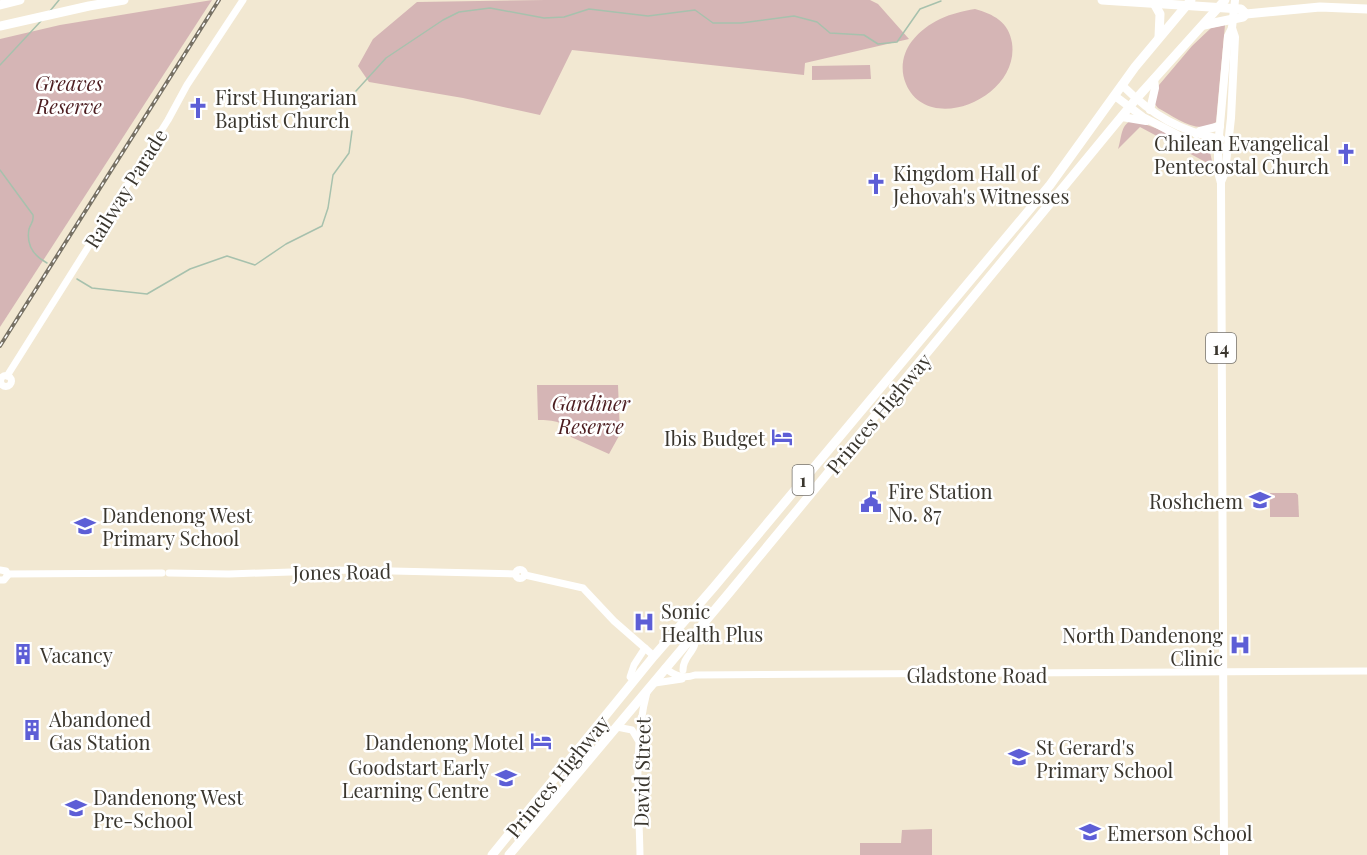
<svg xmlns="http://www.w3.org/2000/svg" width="1367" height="855" font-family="'Playfair Display',serif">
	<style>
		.green { fill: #d5b5b5 }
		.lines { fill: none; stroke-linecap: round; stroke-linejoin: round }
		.stream { stroke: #a7c1ad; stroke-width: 1.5 }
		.secondary { stroke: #fff; stroke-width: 7 }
		.primary { stroke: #fff; stroke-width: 8 }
		.highway { stroke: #fff; stroke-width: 9 }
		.rail-casing { stroke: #777164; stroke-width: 4 }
		.rail { stroke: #fff; stroke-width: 1.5; stroke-dasharray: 4.5; stroke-linecap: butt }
		.labels { text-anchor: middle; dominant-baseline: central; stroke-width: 5; stroke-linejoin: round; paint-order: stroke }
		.shield { fill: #fff; stroke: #75726d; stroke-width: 1.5 }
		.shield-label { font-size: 18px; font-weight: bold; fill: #3a362e }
		.park-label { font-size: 20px; font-style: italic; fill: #4b1c1f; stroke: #fff }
		.poi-label { font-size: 20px; fill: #3a362e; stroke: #fff; text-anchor: start }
		.street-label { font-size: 20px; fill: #3a362e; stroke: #fff }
	</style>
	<rect width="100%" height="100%" fill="#f2e8d2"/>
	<!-- green -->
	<g class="green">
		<path d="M212,0l-212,327v-288l60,-14z"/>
		<path d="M546,0h324l8,4 31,35 -104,24 -1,12 -232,-25 -32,65 -77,-17 -94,-16 -11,-16 15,-27 44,-37z"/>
		<path d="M975,9c18,5 34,13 37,34 8,55 -84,93 -106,41 -6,-14 -4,-30 6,-43 16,-20 38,-28 63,-32z"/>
		<path d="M1225,25l-9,97c-18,14 -41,-5 -58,-14l-4,-5 5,-18 33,-39 19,-18z"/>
		<path d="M870,65l1,14 -59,1v-14z"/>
		<path d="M1133,120l25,9 32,17 20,6 3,14 -73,-39 -22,22c4,-11 2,-25 15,-29z"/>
		<path d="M537,385h81l2,49 -11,20 -38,-17c-4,-16 -18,-17 -33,-17z"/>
		<path d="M1270,493h26l2,2 1,22h-29z"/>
		<path d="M932,829v26h-72v-12h41l1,-13z"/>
	</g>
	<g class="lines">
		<!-- stream -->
		<g class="stream">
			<path d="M50,11l9,-11"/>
			<path d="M0,65l41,-44"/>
			<path d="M356,91l30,-33 57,-38 16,-8 31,-4 54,10 20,-1 25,-8 59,7 47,-6 18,13h28l53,-7 23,6 13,11 34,2 14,9 19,-2 23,-33 21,-8"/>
			<path d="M0,170l33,45c1,7 -2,8 -4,14 -3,16 5,27 18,34"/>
			<path d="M77,279l15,9 55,6 43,-25 37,-13 28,9 31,-21 36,-18 6,-18 5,-33 16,-22 3,-22"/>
		</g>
		<!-- secondary -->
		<g class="secondary">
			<circle cx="6" cy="381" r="5.5"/>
			<path d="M7,376l161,-256 19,-35 56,-85"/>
			<circle cx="520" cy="574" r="4.5"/>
			<path d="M0,570l6,1 2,4 -4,5h-4"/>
			<path d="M169,573l60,1 121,-4 166,4"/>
			<path d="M7,574l155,-1"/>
			<path d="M525,575l58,13 31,33 40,35"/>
			<path d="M665,668c10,8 18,11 30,7l672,-4"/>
			<path d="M683,670c0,-16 16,-18 12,-38"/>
			<path d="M634,680l-4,-3 4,-12 11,-17"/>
			<path d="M655,683l27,-4"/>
			<path d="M617,727l15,3 6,10"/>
			<path d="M640,855c-1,-54 -7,-111 7,-163"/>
		</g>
		<!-- primary -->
		<g class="primary">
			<path d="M1123,86c29,29 58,46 98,53"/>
			<path d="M1115,96l28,21 50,26 12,4 18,1"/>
			<path d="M1150,110l5,-22 -1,-9"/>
			<path d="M1122,117l24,4"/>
			<path d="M1196,134l4,-3 20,-5"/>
			<path d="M1221,182l4,-10 6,-54 4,-81 -3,-9"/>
			<path d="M1224,855l-3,-672 -3,-11v-25l10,-111 4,-8 3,-28"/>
		</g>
		<!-- highway -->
		<g class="highway">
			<path d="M1102,0l139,9 5,5"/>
			<path d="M0,5l20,-5"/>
			<path d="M1155,5l5,9 -1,23"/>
			<path d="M1204,25l39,-8 3,-3 74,-7 47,2"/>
			<path d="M0,26l89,-20 35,-6"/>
			<path d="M492,855l162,-199 60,-69 336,-402 85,-118 56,-67"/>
			<path d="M509,855l220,-262 407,-494 89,-99"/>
		</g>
		<defs>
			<path id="rail" d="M0,346l219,-346"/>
		</defs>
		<!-- rail casing -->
		<use href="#rail" class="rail-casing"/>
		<!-- rail -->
		<use href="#rail" class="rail"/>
	</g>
	<!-- icons -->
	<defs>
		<symbol id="church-bare" viewBox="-9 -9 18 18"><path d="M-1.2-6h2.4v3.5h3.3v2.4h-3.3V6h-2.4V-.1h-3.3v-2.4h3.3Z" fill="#5d5ed6" stroke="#fff" stroke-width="2.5" paint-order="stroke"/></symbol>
		<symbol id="hotel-bare" viewBox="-9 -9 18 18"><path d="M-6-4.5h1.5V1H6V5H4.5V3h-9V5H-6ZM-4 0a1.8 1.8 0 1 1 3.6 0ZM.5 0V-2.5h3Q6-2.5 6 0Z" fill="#5d5ed6" stroke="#fff" stroke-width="2.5" paint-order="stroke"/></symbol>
		<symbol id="university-bare" viewBox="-9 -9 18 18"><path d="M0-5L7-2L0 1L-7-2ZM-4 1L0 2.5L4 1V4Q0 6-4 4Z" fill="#5d5ed6" stroke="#fff" stroke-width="2.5" paint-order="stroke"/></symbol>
		<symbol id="civic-bare" viewBox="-9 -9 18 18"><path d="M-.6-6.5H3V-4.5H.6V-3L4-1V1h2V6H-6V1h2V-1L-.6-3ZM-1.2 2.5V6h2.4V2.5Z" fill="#5d5ed6" stroke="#fff" stroke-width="2.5" paint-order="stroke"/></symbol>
		<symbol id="school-bare" viewBox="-9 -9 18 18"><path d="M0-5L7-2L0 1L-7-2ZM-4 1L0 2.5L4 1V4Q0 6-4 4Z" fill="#5d5ed6" stroke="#fff" stroke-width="2.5" paint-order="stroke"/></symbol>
		<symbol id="hospital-bare" viewBox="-9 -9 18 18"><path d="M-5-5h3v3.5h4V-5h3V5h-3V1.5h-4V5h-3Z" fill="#5d5ed6" stroke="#fff" stroke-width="2.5" paint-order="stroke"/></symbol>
		<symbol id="building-bare" viewBox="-9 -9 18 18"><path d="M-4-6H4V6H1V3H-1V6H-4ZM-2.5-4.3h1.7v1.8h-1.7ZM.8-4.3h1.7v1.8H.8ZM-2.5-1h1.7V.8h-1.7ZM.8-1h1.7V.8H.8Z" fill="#5d5ed6" stroke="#fff" stroke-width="2.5" paint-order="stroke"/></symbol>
	</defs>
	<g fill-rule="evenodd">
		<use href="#church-bare" x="183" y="93" width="30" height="30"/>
		<use href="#church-bare" x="1331" y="139" width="30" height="30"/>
		<use href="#church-bare" x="861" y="169" width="30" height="30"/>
		<use href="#hotel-bare" x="767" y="422" width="30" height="30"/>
		<use href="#university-bare" x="1245" y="485" width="30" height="30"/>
		<use href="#civic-bare" x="856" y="487" width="30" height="30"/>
		<use href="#school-bare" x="70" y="511" width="30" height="30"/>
		<use href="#hospital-bare" x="629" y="607" width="30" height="30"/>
		<use href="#hospital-bare" x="1225" y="630" width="30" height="30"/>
		<use href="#building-bare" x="8" y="639" width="30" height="30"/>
		<use href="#building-bare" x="17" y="715" width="30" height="30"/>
		<use href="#hotel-bare" x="526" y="726" width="30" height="30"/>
		<use href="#school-bare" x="1004" y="742" width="30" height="30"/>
		<use href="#school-bare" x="491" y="763" width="30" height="30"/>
		<use href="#school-bare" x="61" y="793" width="30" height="30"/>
		<use href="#school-bare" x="1075" y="817" width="30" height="30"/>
	</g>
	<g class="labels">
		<!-- shield labels -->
		<g class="shield">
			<rect x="1206" y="333" width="30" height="30" rx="4.5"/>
			<rect x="792.5" y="465" width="21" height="30" rx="4.5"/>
		</g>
		<g class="shield-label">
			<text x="1221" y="348">14</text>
			<text x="803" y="480">1</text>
		</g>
		<!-- park labels -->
		<g class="park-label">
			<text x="69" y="82">Greaves<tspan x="69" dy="23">Reserve</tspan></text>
			<text x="591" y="402">Gardiner<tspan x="591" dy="23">Reserve</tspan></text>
		</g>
		<!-- poi labels -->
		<g class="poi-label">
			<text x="215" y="96">First Hungarian<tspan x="215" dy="23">Baptist Church</tspan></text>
			<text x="1329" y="142" text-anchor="end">Chilean Evangelical<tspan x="1329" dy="23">Pentecostal Church</tspan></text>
			<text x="893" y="172">Kingdom Hall of<tspan x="893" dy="23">Jehovah's Witnesses</tspan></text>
			<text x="765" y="437" text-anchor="end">Ibis Budget</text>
			<text x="888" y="490">Fire Station<tspan x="888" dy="23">No. 87</tspan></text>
			<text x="1243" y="500" text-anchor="end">Roshchem</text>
			<text x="102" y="514">Dandenong West<tspan x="102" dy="23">Primary School</tspan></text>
			<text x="661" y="610">Sonic<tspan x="661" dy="23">Health Plus</tspan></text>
			<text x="1223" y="634" text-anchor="end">North Dandenong<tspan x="1223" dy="23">Clinic</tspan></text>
			<text x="40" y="654">Vacancy</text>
			<text x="49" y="718">Abandoned<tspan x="49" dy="23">Gas Station</tspan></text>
			<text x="524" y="741" text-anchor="end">Dandenong Motel</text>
			<text x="1036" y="746">St Gerard's<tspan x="1036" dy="23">Primary School</tspan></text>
			<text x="489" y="766" text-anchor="end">Goodstart Early<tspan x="489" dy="23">Learning Centre</tspan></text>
			<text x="93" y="796">Dandenong West<tspan x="93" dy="23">Pre-School</tspan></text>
			<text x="1107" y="832">Emerson School</text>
		</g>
		<!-- street labels -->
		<g class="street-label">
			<text transform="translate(125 188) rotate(-58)">Railway Parade</text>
			<text transform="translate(878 413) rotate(-50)">Princes Highway</text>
			<text transform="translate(342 571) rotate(-1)">Jones Road</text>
			<text x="977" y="674">Gladstone Road</text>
			<text transform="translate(641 772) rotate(-89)">David Street</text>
			<text transform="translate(557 776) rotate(-51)">Princes Highway</text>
		</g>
	</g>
</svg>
